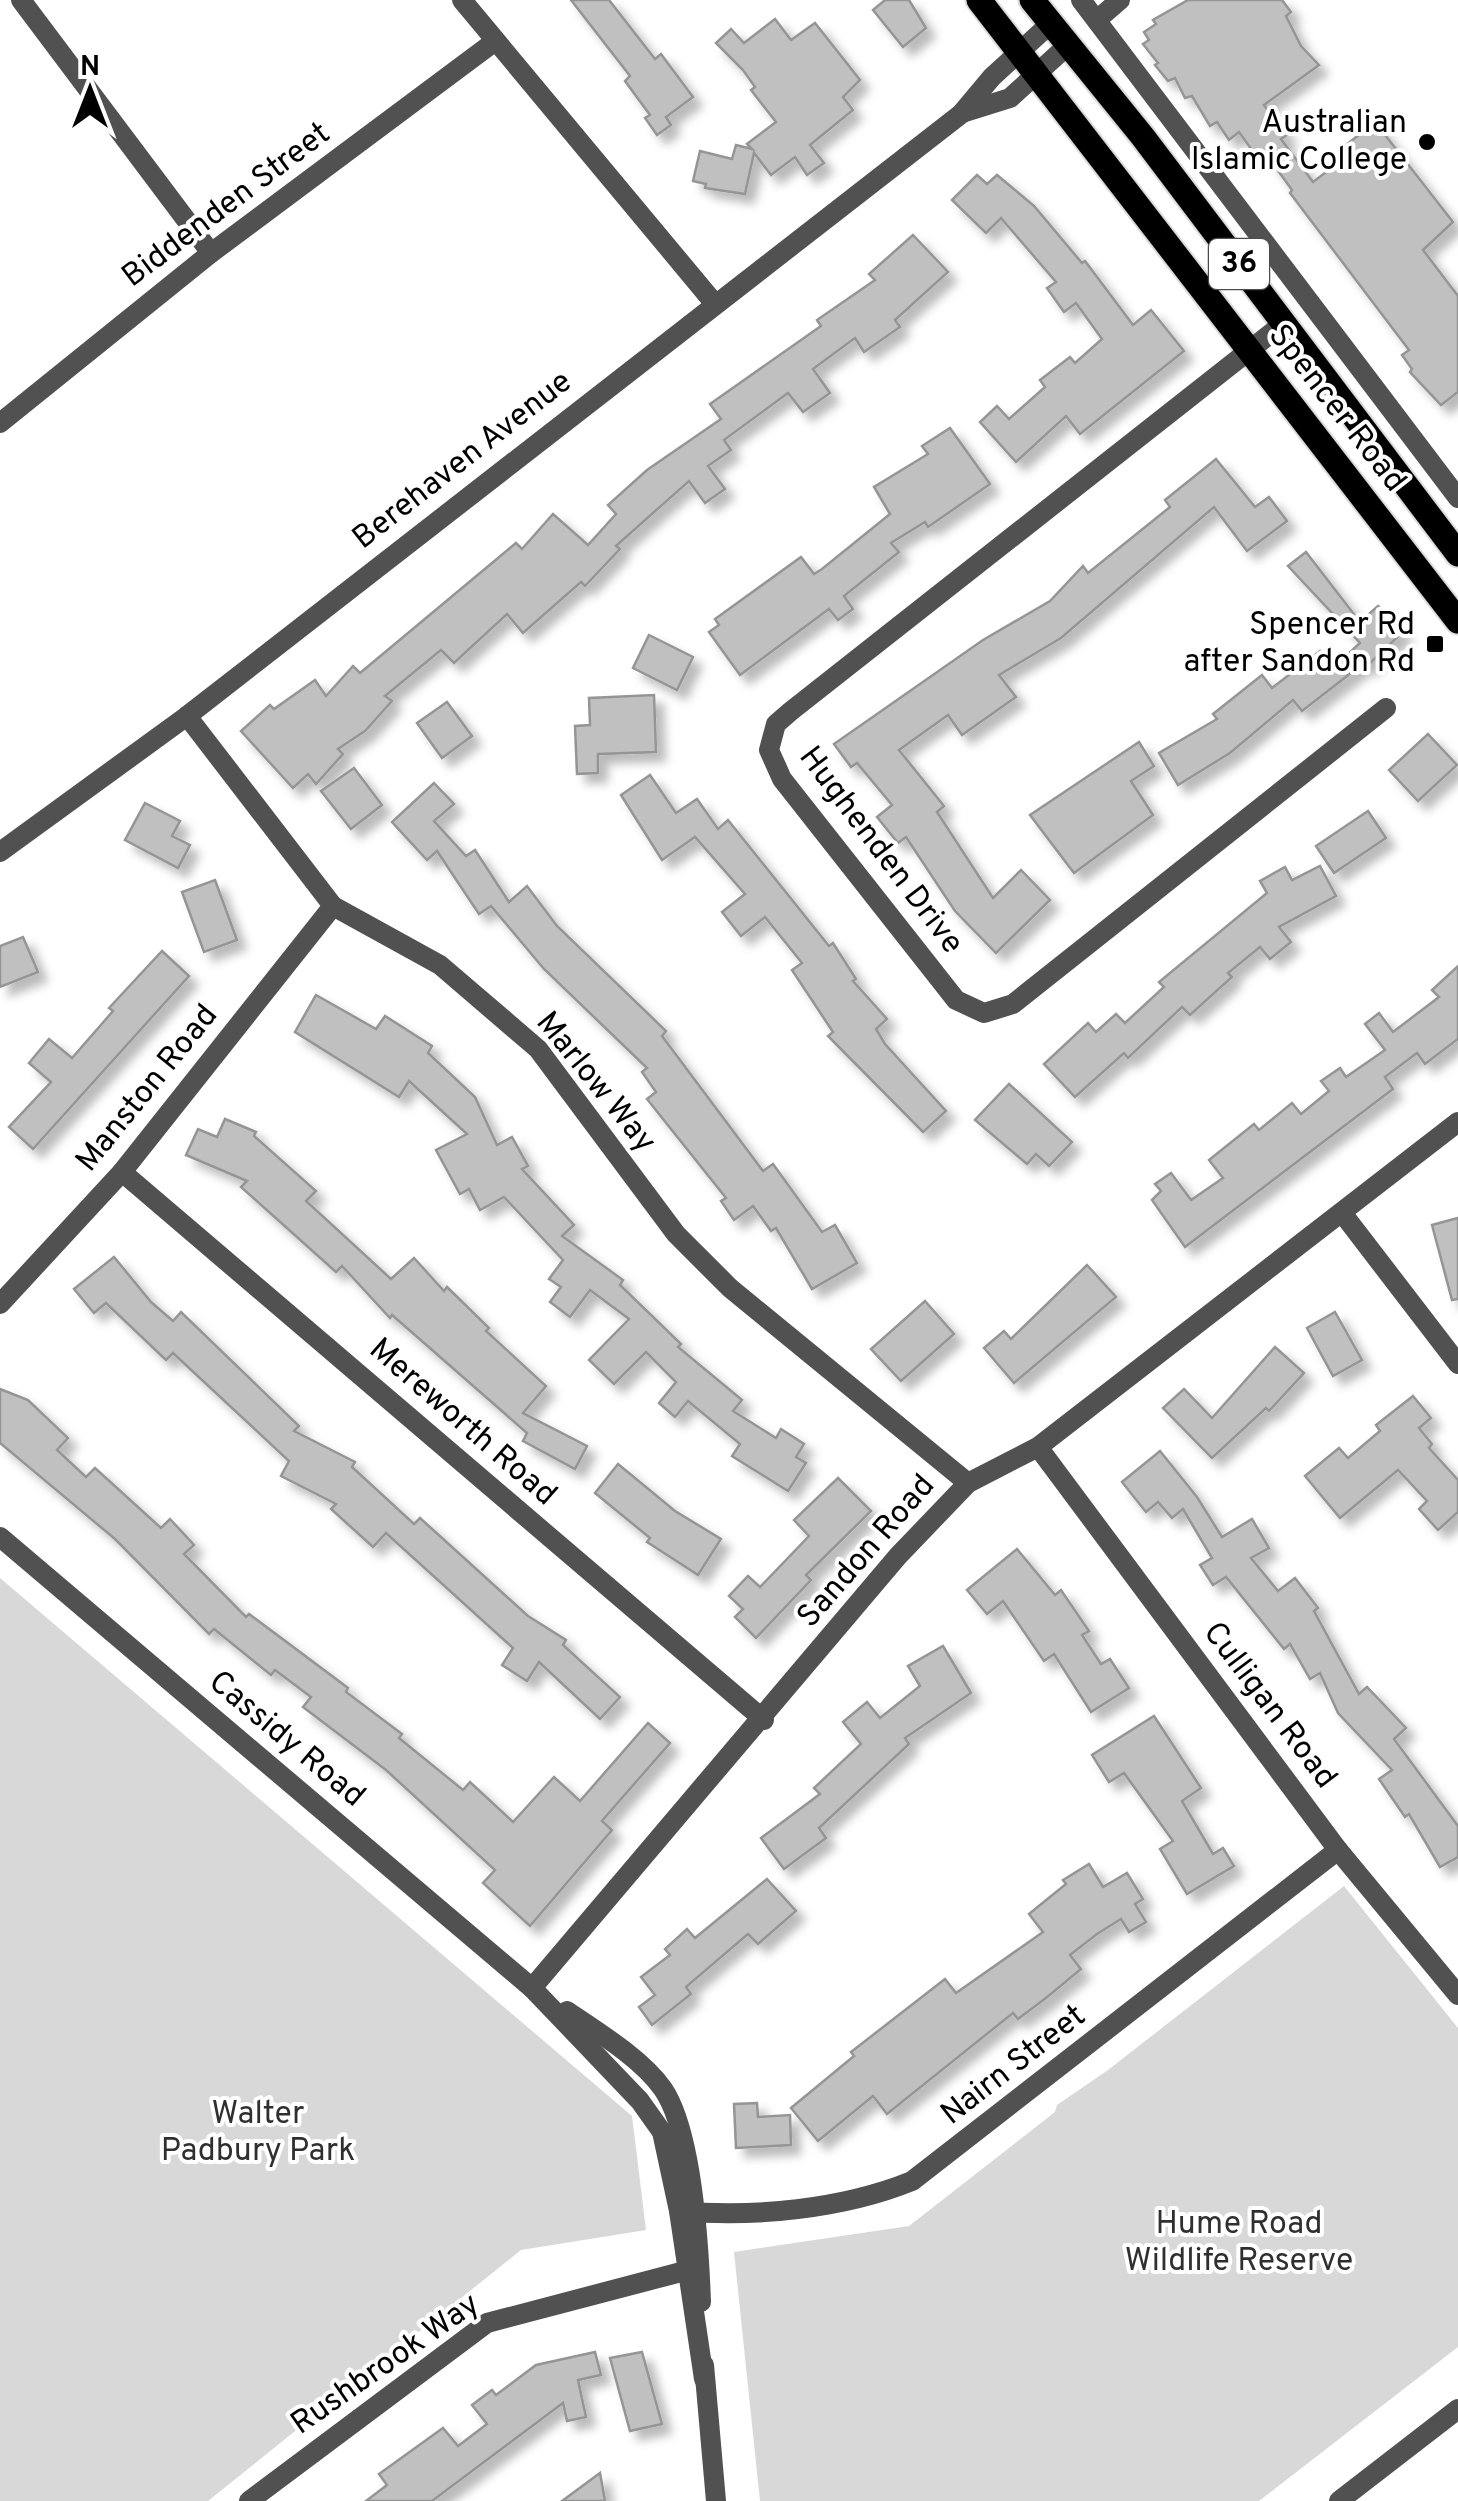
<svg xmlns="http://www.w3.org/2000/svg" width="1458" height="2501" font-family="Overpass,sans-serif">
	<style>
		.green { fill: #d8d8d8 }
		.building { fill: #c0c0c0; stroke: #959595; stroke-width: 2.5; filter: url(#shadow) }
		.lines { fill: none; stroke-linecap: round; stroke-linejoin: round }
		.primary-casing { stroke: #dbdbdb; stroke-width: 29 }
		.minor { stroke: #515151; stroke-width: 20 }
		.tertiary { stroke: #515151; stroke-width: 20 }
		.primary { stroke: #000; stroke-width: 25 }
		.poi-dot { fill: #000; stroke: #fff; stroke-width: 4 }
		.labels { text-anchor: middle; dominant-baseline: central; stroke-width: 8; stroke-linejoin: round; paint-order: stroke }
		.shield { fill: #fff; stroke: #4c4c4c; stroke-width: 2.5 }
		.shield-label { font-size: 30px; font-weight: bold; fill: #000 }
		.poi-label { font-size: 32px; fill: #000; stroke: #fff; text-anchor: end }
		.street-label { font-size: 32px; fill: #000; stroke: #fff }
		.park-label { font-size: 32px; fill: #2f2f2f; stroke: #fff }
	</style>
	<defs>
		<filter id="shadow"><feDropShadow dx="9" dy="9" stdDeviation="5" flood-color="#0004"/></filter>
	</defs>
	<rect width="100%" height="100%" fill="#fff"/>
	<!-- green -->
	<g class="green">
		<path d="M0,1578l632,538 14,114 -125,20 -313,251h-208z"/>
		<path d="M1344,1886l114,142v319l-199,154h-499l-26,-249 175,-26 146,-114 2,-7 51,-35z"/>
	</g>
	<!-- building -->
	<g class="building">
		<path d="M571,0h38l46,59 6,-5 32,43 -27,20 5,8 -14,10 -12,-17 5,-3 -25,-34 5,-5z"/>
		<path d="M885,0h24l17,28 -23,19 -30,-37z"/>
		<path d="M1188,0h94l9,12 -5,4 15,30 18,19 -55,40 23,30 -6,4 32,43 34,-26 -6,-7 34,-27 78,100 -30,28 35,46v96l-17,13 -31,-33 2,-3 -10,-14 7,-5 -119,-157 2,-3 -29,-40 -9,3 -15,-21 -10,8 -12,-18 -7,4 -18,-30 -7,2 -10,-20 -7,3 -13,-16 3,-2 -15,-19 6,-4 -5,-8 12,-8 -3,-4z"/>
		<path d="M775,19l16,21 24,-17 45,57 -17,17 10,13 -43,35 14,18 -17,12 -12,-18 -24,18 -17,-22 -9,41 -40,-6 1,-4 -13,-3 7,-30 32,8 4,-14 16,4 -5,-5 29,-22 -25,-32 4,-3 -12,-17 -27,-27 15,-14 13,14z"/>
		<path d="M977,175l10,9 10,-9 37,31 48,57 3,-2 48,64 18,-15 33,41 -104,83 -14,-18 -50,46 -36,-40 17,-16 12,13 36,-32 -5,-7 30,-23 5,6 27,-24 -26,-36 -12,9 -17,-24 9,-6 -55,-64 -15,15 -34,-33z"/>
		<path d="M913,235l35,37 -53,48 5,7 -36,25 -9,-14 -42,31 17,24 -27,19 -15,-19 -64,47 7,10 -23,16 17,23 -20,14 -16,-22 -73,65 4,3 -35,37 -4,-4 -58,51 -16,-19 -53,49 -13,-13 -56,46 7,5 -27,30 -27,18 5,5 -27,30 -8,-10 -15,14 -52,-57 29,-26 4,4 41,-29 11,16 27,-30 7,7 156,-130 6,6 31,-35 35,31 28,-31 -8,-9 39,-35 74,-51 -11,-15 111,-78 -4,-6 58,-40 -6,-6z"/>
		<path d="M950,428l40,56 -62,43 -3,-5 -34,21 8,9 -55,44 9,13 -15,11 -9,-11 -89,66 -31,-43 10,-7 -4,-6 86,-62 13,17 8,-5 68,-55 -16,-27 54,-33 -6,-8z"/>
		<path d="M1216,459l39,48 14,-10 18,24 -40,30 -33,-44 -153,131 -62,37 17,22 -54,38 -14,-20 -49,35 45,56 -7,6 56,86 28,-28 29,30 -54,53 -41,-42 -49,-74 -8,6 -21,-26 15,-12 -35,-42 -6,4 -17,-23 149,-104 67,-39 33,-35 5,7 82,-66 -5,-7z"/>
		<path d="M1306,552l54,70 18,-16 25,26 -36,34 -3,-3 -62,48 -9,-11 -63,53 -52,32 -19,-32 58,-34 -4,-5 49,-39 10,13 48,-37 13,17 27,-25 -72,-77z"/>
		<path d="M649,635l44,22 -16,33 -44,-22z"/>
		<path d="M654,695l2,57 -58,2v19l-21,1 -2,-48 15,-1 -1,-27z"/>
		<path d="M447,702l25,34 -30,22 -25,-35z"/>
		<path d="M1428,734l29,31 -39,36 -29,-31z"/>
		<path d="M1139,742l15,24 -23,15 22,34 -79,58 -44,-58z"/>
		<path d="M354,768l28,37 -31,24 -30,-38z"/>
		<path d="M650,775l26,38 21,-14 21,30 10,-9 101,126 4,-3 23,36 -3,2 34,38 -11,10 9,15 61,67 -23,21 -95,-96 5,-4 -41,-62 10,-7 -37,-46 -24,19 -19,-24 23,-18 -50,-57 -33,23 -41,-65z"/>
		<path d="M434,783l20,21 -20,17 32,35 9,-6 34,52 18,-16 30,40 109,105 -4,5 101,135 10,-7 49,68 13,-7 22,38 -45,26 -36,-61 -5,3 -18,-25 -19,14 -13,-19 5,-3 -79,-99 9,-7 -14,-20 5,-4 -103,-99 -53,-63 -12,8 -42,-63 -10,9 -35,-38z"/>
		<path d="M145,803l35,18 -8,15 18,9 -12,23 -53,-28z"/>
		<path d="M1368,811l18,27 -52,35 -18,-27z"/>
		<path d="M1320,866l16,30 -57,31 12,15 -21,17 -10,-12 -32,26 4,4 -42,38 -8,-8 -54,51 -4,-5 -49,44 -31,-33 44,-41 8,9 20,-18 9,9 39,-36 -5,-5 108,-89 -7,-12 25,-14 7,13z"/>
		<path d="M215,880l22,60 -33,12 -22,-60z"/>
		<path d="M23,937l15,35 -38,15v-41z"/>
		<path d="M162,951l27,25 -156,173 -24,-22 42,-45 -22,-19 20,-24 23,19 41,-47 -4,-3z"/>
		<path d="M1458,966v73l-33,25 -8,-11 -32,24 8,12 -208,158 -33,-47 9,-9 -6,-7 16,-11 20,27 32,-22 -14,-18 45,-36 5,6 33,-27 9,11 28,-23 -8,-10 19,-13 6,9 39,-27 -20,-26 14,-11 14,19 46,-35 -7,-7z"/>
		<path d="M316,995l60,34 9,-13 47,30 -4,7 47,44 22,48 15,-8 16,29 -6,3 52,56 -12,11 61,44 -3,5 61,59 -3,3 64,53 -9,11 43,27 5,-9 23,15 -8,13 10,6 -18,28 -56,-35 8,-12 -52,-43 -13,16 -16,-14 17,-21 -30,-30 -32,32 -25,-24 40,-41 -39,-29 -20,27 -20,-15 11,-15 -12,-8 14,-19 -59,-63 -24,13 -11,-21 -9,5 -24,-44 31,-16 -58,-53 -10,16 -104,-65z"/>
		<path d="M1009,1084l63,58 -23,24 -13,-12 -9,10 -52,-44z"/>
		<path d="M225,1119l31,13 -2,4 62,55 -10,10 85,78 23,-21 30,33 3,-4 42,41 -3,3 60,55 -23,27 64,33 -12,23 -52,-28 4,-8 -135,-118 -2,3 -48,-52 -6,6 -95,-85 6,-6 -61,-26 12,-26 19,8z"/>
		<path d="M1458,1218v81l-6,1 -20,-75z"/>
		<path d="M114,1257l37,45 22,19 8,-9 118,114 -5,5 61,31 -3,5 62,57 6,-6 108,98 38,24 -3,5 57,52 -20,22 -61,-57 -12,19 -25,-16 11,-17 -127,-115 -13,14 -42,-38 5,-5 -55,-28 8,-15 -116,-108 -7,7 -60,-57 -12,10 -20,-24z"/>
		<path d="M1087,1265l29,32 -102,86 -30,-35 20,-17 7,8z"/>
		<path d="M925,1301l29,33 -53,47 -30,-32z"/>
		<path d="M1335,1312l27,48 -29,16 -26,-48z"/>
		<path d="M1275,1347l29,26 -35,38 -3,-3 -54,50 -49,-50 21,-19 28,29z"/>
		<path d="M0,1389l28,11 40,38 -11,12 29,27 9,-9 66,60 9,-9 24,26 -10,9 62,63 3,-3 99,74 -2,4 56,42 -3,4 64,52 7,-8 43,40 41,-45 26,24 68,-78 22,20 -68,78 10,9 -82,96 -47,-43 12,-13 -109,-100 -83,-63 8,-10 -36,-27 -4,5 -57,-46 -5,5 -94,-95 -115,-96z"/>
		<path d="M1413,1396l18,22 -12,10 13,16 -3,4 29,32v32l-20,18 -19,-21 8,-8 -29,-31 -58,48 -35,-42 34,-28 9,10 32,-27 -4,-6z"/>
		<path d="M1160,1451l37,46 25,40 30,-18 17,29 -18,10 27,33 17,-13 23,30 -4,3 45,83 8,-7 39,41 -12,11 64,87v31l-18,10 -31,-53 -4,3 -26,-38 13,-9 -54,-57 -18,-40 -10,6 -20,-35 -6,5 -58,-72 -13,8 -13,-20 12,-7 -29,-49 -11,9 -14,-16 -12,10 -24,-30z"/>
		<path d="M618,1464l57,47 46,28 -23,36 -51,-33 3,-4 -55,-45z"/>
		<path d="M838,1478l33,33 -65,64 5,5 -55,58 -21,-21 8,-8 -14,-13 19,-20 12,11 49,-51 -15,-16z"/>
		<path d="M1017,1549l38,46 6,-5 28,41 -7,4 19,29 9,-5 19,29 -38,24 -37,-58 -10,7 -41,-60 -16,13 -20,-24z"/>
		<path d="M943,1646l28,47 -66,45 4,6 -90,84 7,10 -42,31 -23,-31 59,-44 -6,-6 47,-44 -18,-22 24,-20 13,16 40,-32 -12,-20z"/>
		<path d="M1154,1716l47,72 -19,13 31,53 10,-6 11,18 -47,28 -27,-45 13,-8 -49,-68 -15,9 -17,-27z"/>
		<path d="M1089,1864l14,23 24,-14 16,26 -8,5 11,18 -17,10 -8,-13 -24,15 -27,21 11,14 -35,29 -28,21 -5,-6 -126,101 -14,-18 -55,45 -27,-33 63,-52 -3,-4 94,-73 11,14 87,-61 -14,-18 37,-30 -3,-4z"/>
		<path d="M767,1879l29,32 -38,33 -10,-10 -62,53 5,7 -39,31 -13,-18 16,-12 -14,-18 29,-22 -5,-6 22,-20 8,9z"/>
		<path d="M757,2103l1,14 32,-2 1,30 -55,3 -2,-44z"/>
		<path d="M595,2352l6,23 -23,5 8,37 -19,4 -4,-18 -131,98h-66l21,-16 -8,-11 64,-46 15,18 29,-22 -15,-19 20,-15 4,5 40,-30z"/>
		<path d="M642,2352l20,72 -32,7 -20,-73z"/>
		<path d="M600,2473l5,28h-43z"/>
	</g>
	<g class="lines">
		<defs>
			<g id="primary">
				<path d="M979,0l479,621"/>
				<path d="M1032,0l111,137 315,417"/>
			</g>
		</defs>
		<!-- primary casing -->
		<use href="#primary" class="primary-casing"/>
		<!-- minor -->
		<g class="minor">
			<path d="M21,0l190,253"/>
			<path d="M462,0l253,304"/>
			<path d="M1081,0l377,498"/>
			<path d="M1098,19l22,-19"/>
			<path d="M1284,323l-493,388 -15,13 -7,26 13,29 174,221 28,13 29,-9 373,-296"/>
			<path d="M0,423l211,-170 283,-211"/>
			<path d="M187,716l146,190 107,59 98,84 138,185 54,54 238,195"/>
			<path d="M122,1172l642,548"/>
			<path d="M1343,1214l115,150"/>
			<path d="M0,1304l122,-132 211,-266"/>
			<path d="M1038,1447l300,403 120,145"/>
			<path d="M532,1988l366,-432 70,-73 70,-36 420,-325"/>
			<path d="M679,2211c74,7 164,-2 233,-30l426,-331"/>
			<path d="M249,2501l238,-178 198,-52"/>
		</g>
		<!-- tertiary -->
		<g class="tertiary">
			<path d="M962,113l48,-15 57,-52"/>
			<path d="M0,852l187,-136 774,-602 31,-37 58,-53"/>
			<path d="M0,1537l532,451 108,113 22,31 17,79 25,168"/>
			<path d="M567,2011c31,21 75,48 96,78 30,44 36,159 38,213"/>
			<path d="M704,2365l12,136"/>
			<path d="M1339,2501l119,-92"/>
		</g>
		<!-- primary -->
		<use href="#primary" class="primary"/>
	</g>
	<!-- markers -->
	<g class="poi-dot">
		<circle cx="1427" cy="142" r="10"/>
		<rect x="1425" y="634" width="20" height="20" rx="5"/>
	</g>
	<g class="labels">
		<!-- shield labels -->
		<rect class="shield" x="1209" y="239" width="60" height="50" rx="8"/>
		<g class="shield-label">
			<text x="1239" y="264">36</text>
		</g>
		<!-- poi labels -->
		<g class="poi-label">
			<text x="1407" y="124">Australian<tspan x="1407" dy="37">Islamic College</tspan></text>
			<text x="1415" y="626">Spencer Rd<tspan x="1415" dy="37">after Sandon Rd</tspan></text>
		</g>
		<!-- street labels -->
		<g class="street-label">
			<text transform="translate(227 206) rotate(-37)">Biddenden Street</text>
			<text transform="translate(1336 409) rotate(52)">Spencer Road</text>
			<text transform="translate(463 461) rotate(-38)">Berehaven Avenue</text>
			<text transform="translate(880 851) rotate(53)">Hughenden Drive</text>
			<text transform="translate(595 1083) rotate(51)">Marlow Way</text>
			<text transform="translate(148 1089) rotate(-51)">Manston Road</text>
			<text transform="translate(462 1423) rotate(41)">Mereworth Road</text>
			<text transform="translate(867 1552) rotate(-49)">Sandon Road</text>
			<text transform="translate(1269 1706) rotate(53)">Culligan Road</text>
			<text transform="translate(286 1740) rotate(40)">Cassidy Road</text>
			<text transform="translate(1014 2066) rotate(-38)">Nairn Street</text>
			<text transform="translate(386 2365) rotate(-35)">Rushbrook Way</text>
		</g>
		<!-- park labels -->
		<g class="park-label">
			<text x="258" y="2115">Walter<tspan x="258" dy="37">Padbury Park</tspan></text>
			<text x="1239" y="2225">Hume Road<tspan x="1239" dy="37">Wildlife Reserve</tspan></text>
		</g>
	</g>
	<!-- north arrow -->
	<g transform="translate(90 90)" stroke="#ffffff" stroke-width="8" paint-order="stroke">
	<path d="M0-8L18 38L0 25L-18 38Z" fill="#000000"/>
	<text y="-15" font-size="28" font-weight="bold" text-anchor="middle" fill="#000000">N</text>
	</g>
</svg>
